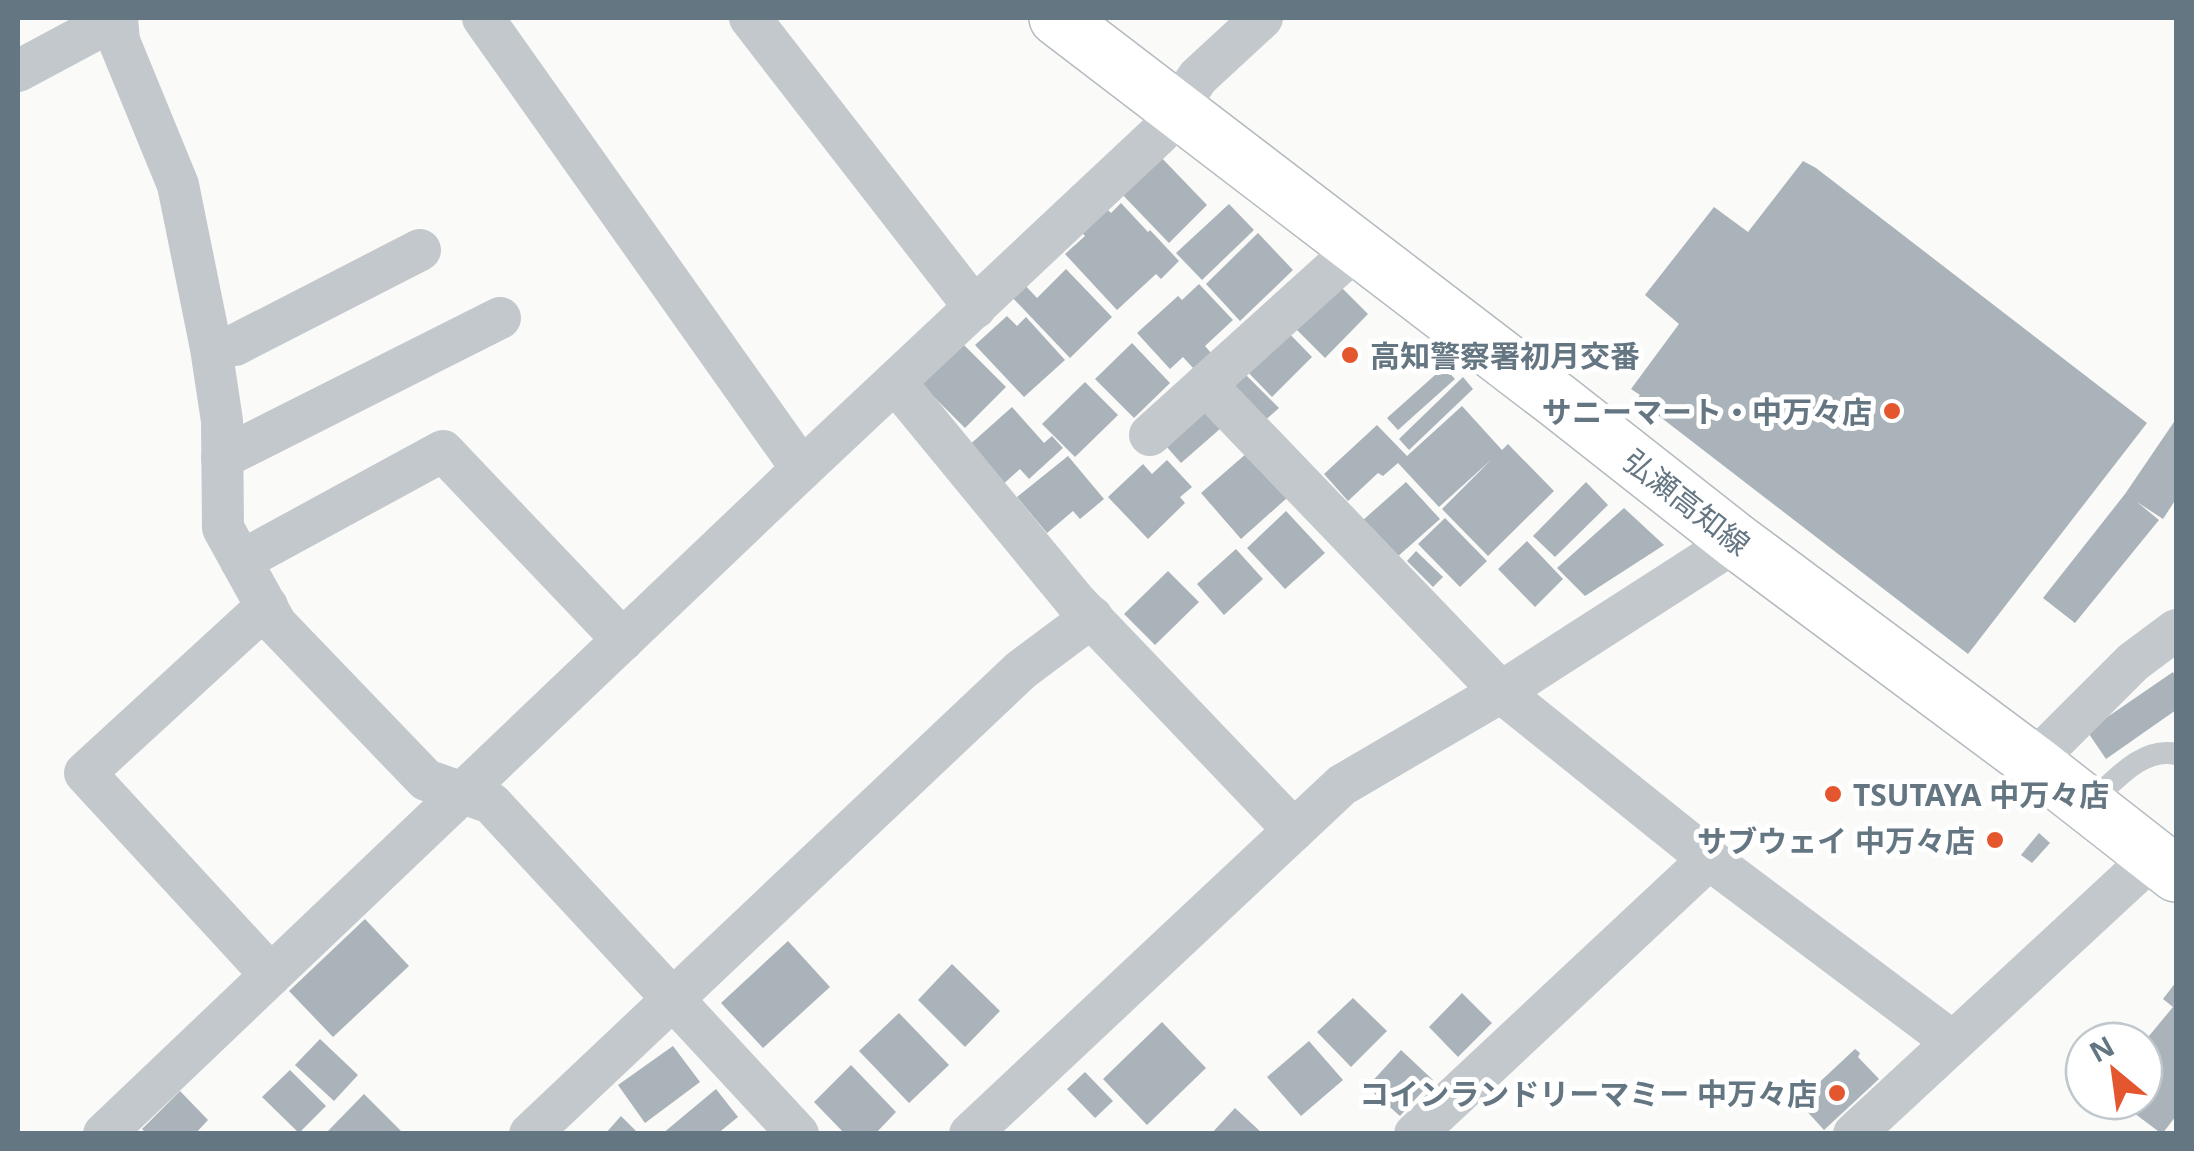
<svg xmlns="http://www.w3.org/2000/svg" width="2194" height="1151" font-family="'Noto Sans','Noto Sans JP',sans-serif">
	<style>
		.building { fill: #aab3b9 }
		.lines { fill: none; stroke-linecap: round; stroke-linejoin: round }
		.secondary-casing { stroke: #b3babf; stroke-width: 58 }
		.service { stroke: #c3c8cc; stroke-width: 22 }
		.minor { stroke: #c3c8cc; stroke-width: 42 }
		.secondary { stroke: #fff; stroke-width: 55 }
		.poi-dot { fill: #e4572e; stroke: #fff; stroke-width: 4 }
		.labels { text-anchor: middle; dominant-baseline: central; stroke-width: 10; stroke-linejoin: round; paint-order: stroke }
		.poi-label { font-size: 30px; font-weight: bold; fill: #657683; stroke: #fff; text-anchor: end }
		.street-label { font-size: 30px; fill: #657683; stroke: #fff }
	</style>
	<rect width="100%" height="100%" fill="#fafaf8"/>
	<!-- building -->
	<g class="building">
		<path d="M1156,152l51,53 -38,38 -52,-54z"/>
		<path d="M1803,161l13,7 331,255 -179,231 -331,-255 3,-4 -9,-6 48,-65 -34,-29 69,-88 34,25z"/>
		<path d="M1121,203l27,29 2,-2 29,31 -18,18 -5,-5 -39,36 -52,-56 20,-18 -7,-8 25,-23 8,8z"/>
		<path d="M1229,204l25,26 -52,50 -26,-27z"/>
		<path d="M1258,233l35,37 -53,51 -34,-37z"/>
		<path d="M1066,269l46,48 -42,41 -61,-64 13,-12 15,16z"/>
		<path d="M1199,284l34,36 -28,26 6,7 -17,16 -11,-12 -13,12 -33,-36 41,-37 4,4z"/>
		<path d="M1338,284l30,30 -43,44 -36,-36z"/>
		<path d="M1007,316l10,10 9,-9 39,43 -41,37 -49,-52z"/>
		<path d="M1283,327l29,30 -40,40 -30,-31z"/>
		<path d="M960,341l46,46 -41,41 -46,-46z"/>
		<path d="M1132,343l38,40 -36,35 -39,-39z"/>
		<path d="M1444,367l11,12 -57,51 -11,-12z"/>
		<path d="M1246,375l33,33 -16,14 -32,-33z"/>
		<path d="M1463,377l10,12 -64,61 -10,-11z"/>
		<path d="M1085,382l33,33 -43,42 -33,-33z"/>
		<path d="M1197,401l24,27 -40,35 -23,-26z"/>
		<path d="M1462,406l40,44 6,-6 46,47 -66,65 -46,-47 50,-50 -53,48 -41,-44 -15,13 -5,-3 -30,28 -24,-27 53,-49 30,31z"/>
		<path d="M1012,407l32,36 8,-7 11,12 -34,31 -9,-10 -20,18 -34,-39z"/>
		<path d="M2176,419v80l-13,20 -26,-17 22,18 -84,103 -32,-25 82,-104z"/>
		<path d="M1247,453l40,45 -46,41 -40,-46z"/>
		<path d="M1068,456l36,43 -24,20 -7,-8 -26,22 -30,-36z"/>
		<path d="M1167,460l25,27 -12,10 5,6 -37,36 -40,-42 35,-33 9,10z"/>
		<path d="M1406,482l34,37 -44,39 -34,-37z"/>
		<path d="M1586,482l22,23 -53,52 -22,-21z"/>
		<path d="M1624,508l40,37 -79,51 -28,-28z"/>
		<path d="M1286,511l39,42 -40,36 -38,-41z"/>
		<path d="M1445,518l42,43 -27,26 -42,-43z"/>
		<path d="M1527,541l36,38 -28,28 -37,-38z"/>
		<path d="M1236,549l27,30 -39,36 -27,-31z"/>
		<path d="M1416,551l27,26 -10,10 -26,-26z"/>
		<path d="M1168,571l31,31 -44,43 -31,-31z"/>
		<path d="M2173,672l3,6v32l-70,49 -19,-28z"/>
		<path d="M2039,833l11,10 -18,20 -11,-8z"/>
		<path d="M365,919l44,47 -76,71 -44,-46z"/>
		<path d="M788,941l42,46 -67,61 -42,-45z"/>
		<path d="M952,964l48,47 -35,36 -47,-47z"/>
		<path d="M2176,982v134l-14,18 -44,-33h26v-59l29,-35 -10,-8z"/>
		<path d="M1462,993l30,30 -34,34 -29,-30z"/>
		<path d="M1353,998l34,33 -36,36 -34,-35z"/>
		<path d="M899,1013l50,52 -40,38 -50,-52z"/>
		<path d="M1162,1022l44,46 -59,57 -44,-46z"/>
		<path d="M320,1039l38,36 -24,26 -39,-36z"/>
		<path d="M1309,1041l34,39 -42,36 -34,-39z"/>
		<path d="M673,1046l27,36 -55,41 -27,-38z"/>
		<path d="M1855,1049l5,4 -2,4 21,22 -55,51 -20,-22 -4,3 -6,-5z"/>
		<path d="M1401,1050l32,30 -33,36 -33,-29z"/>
		<path d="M851,1065l45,47 -21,22h-30l-31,-32z"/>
		<path d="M290,1070l36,36 -27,27 -37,-36z"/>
		<path d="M1085,1072l28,29 -18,17 -28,-29z"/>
		<path d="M716,1089l22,28 -21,17h-55z"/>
		<path d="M180,1091l28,29 -13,14h-48l-5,-5z"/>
		<path d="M364,1094l40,40h-73l-3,-3z"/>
		<path d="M1235,1108l28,26h-52z"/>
		<path d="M621,1116l18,18h-34z"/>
	</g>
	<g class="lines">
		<defs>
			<path id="secondary" d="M1057,18l501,383 178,140 297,221 143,112"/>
		</defs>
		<!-- secondary casing -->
		<use href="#secondary" class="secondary-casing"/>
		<!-- service -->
		<path class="service" d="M2088,805c24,-21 53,-59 88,-51"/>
		<!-- minor -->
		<g class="minor">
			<path d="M117,18l2,23 59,144 33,163 11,73 1,107 53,96 150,156 65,23 307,331"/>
			<path d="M483,18l319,451"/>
			<path d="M750,18l225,290"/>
			<path d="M18,71l99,-53"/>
			<path d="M211,348l24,-3 185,-95"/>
			<path d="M895,382l181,220 218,228"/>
			<path d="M1206,385l295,307 208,167 244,183"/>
			<path d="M1150,435l208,-188"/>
			<path d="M222,458l278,-140"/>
			<path d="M241,561l202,-110 180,189"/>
			<path d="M267,606l-182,167 186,202"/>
			<path d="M2033,762l100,-100 43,-32"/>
			<path d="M104,1134l698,-665 358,-336 38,-56 64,-59"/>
			<path d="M530,1134l491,-464 71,-53"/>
			<path d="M970,1134l372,-349 159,-93 235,-151"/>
			<path d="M1415,1134l294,-275"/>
			<path d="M1854,1134l300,-278"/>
		</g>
		<!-- secondary -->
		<use href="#secondary" class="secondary"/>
	</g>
	<!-- markers -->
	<g class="poi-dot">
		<circle cx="1350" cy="355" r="10"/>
		<circle cx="1892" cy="411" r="10"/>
		<circle cx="1833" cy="794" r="10"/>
		<circle cx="1995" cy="840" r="10"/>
		<circle cx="1837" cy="1093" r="10"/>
	</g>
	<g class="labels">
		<!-- poi labels -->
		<g class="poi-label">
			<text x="1370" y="355" text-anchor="start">高知警察署初月交番</text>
			<text x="1872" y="411">サニーマート・中万々店</text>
			<text x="1853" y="794" text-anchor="start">TSUTAYA 中万々店</text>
			<text x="1975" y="840">サブウェイ 中万々店</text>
			<text x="1817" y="1093">コインランドリーマミー 中万々店</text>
		</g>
		<!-- street labels -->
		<g class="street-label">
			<text transform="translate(1687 502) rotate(38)">弘瀬高知線</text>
		</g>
	</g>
	<!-- border -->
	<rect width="2194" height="1151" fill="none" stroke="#657683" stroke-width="40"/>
	<!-- north arrow -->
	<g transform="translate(2114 1071) rotate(331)"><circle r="48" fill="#ffffff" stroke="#c1c8cd" stroke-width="2.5"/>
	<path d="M0-8L18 38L0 25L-18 38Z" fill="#e4572e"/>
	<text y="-15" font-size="28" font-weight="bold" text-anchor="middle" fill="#657683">N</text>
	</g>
</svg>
